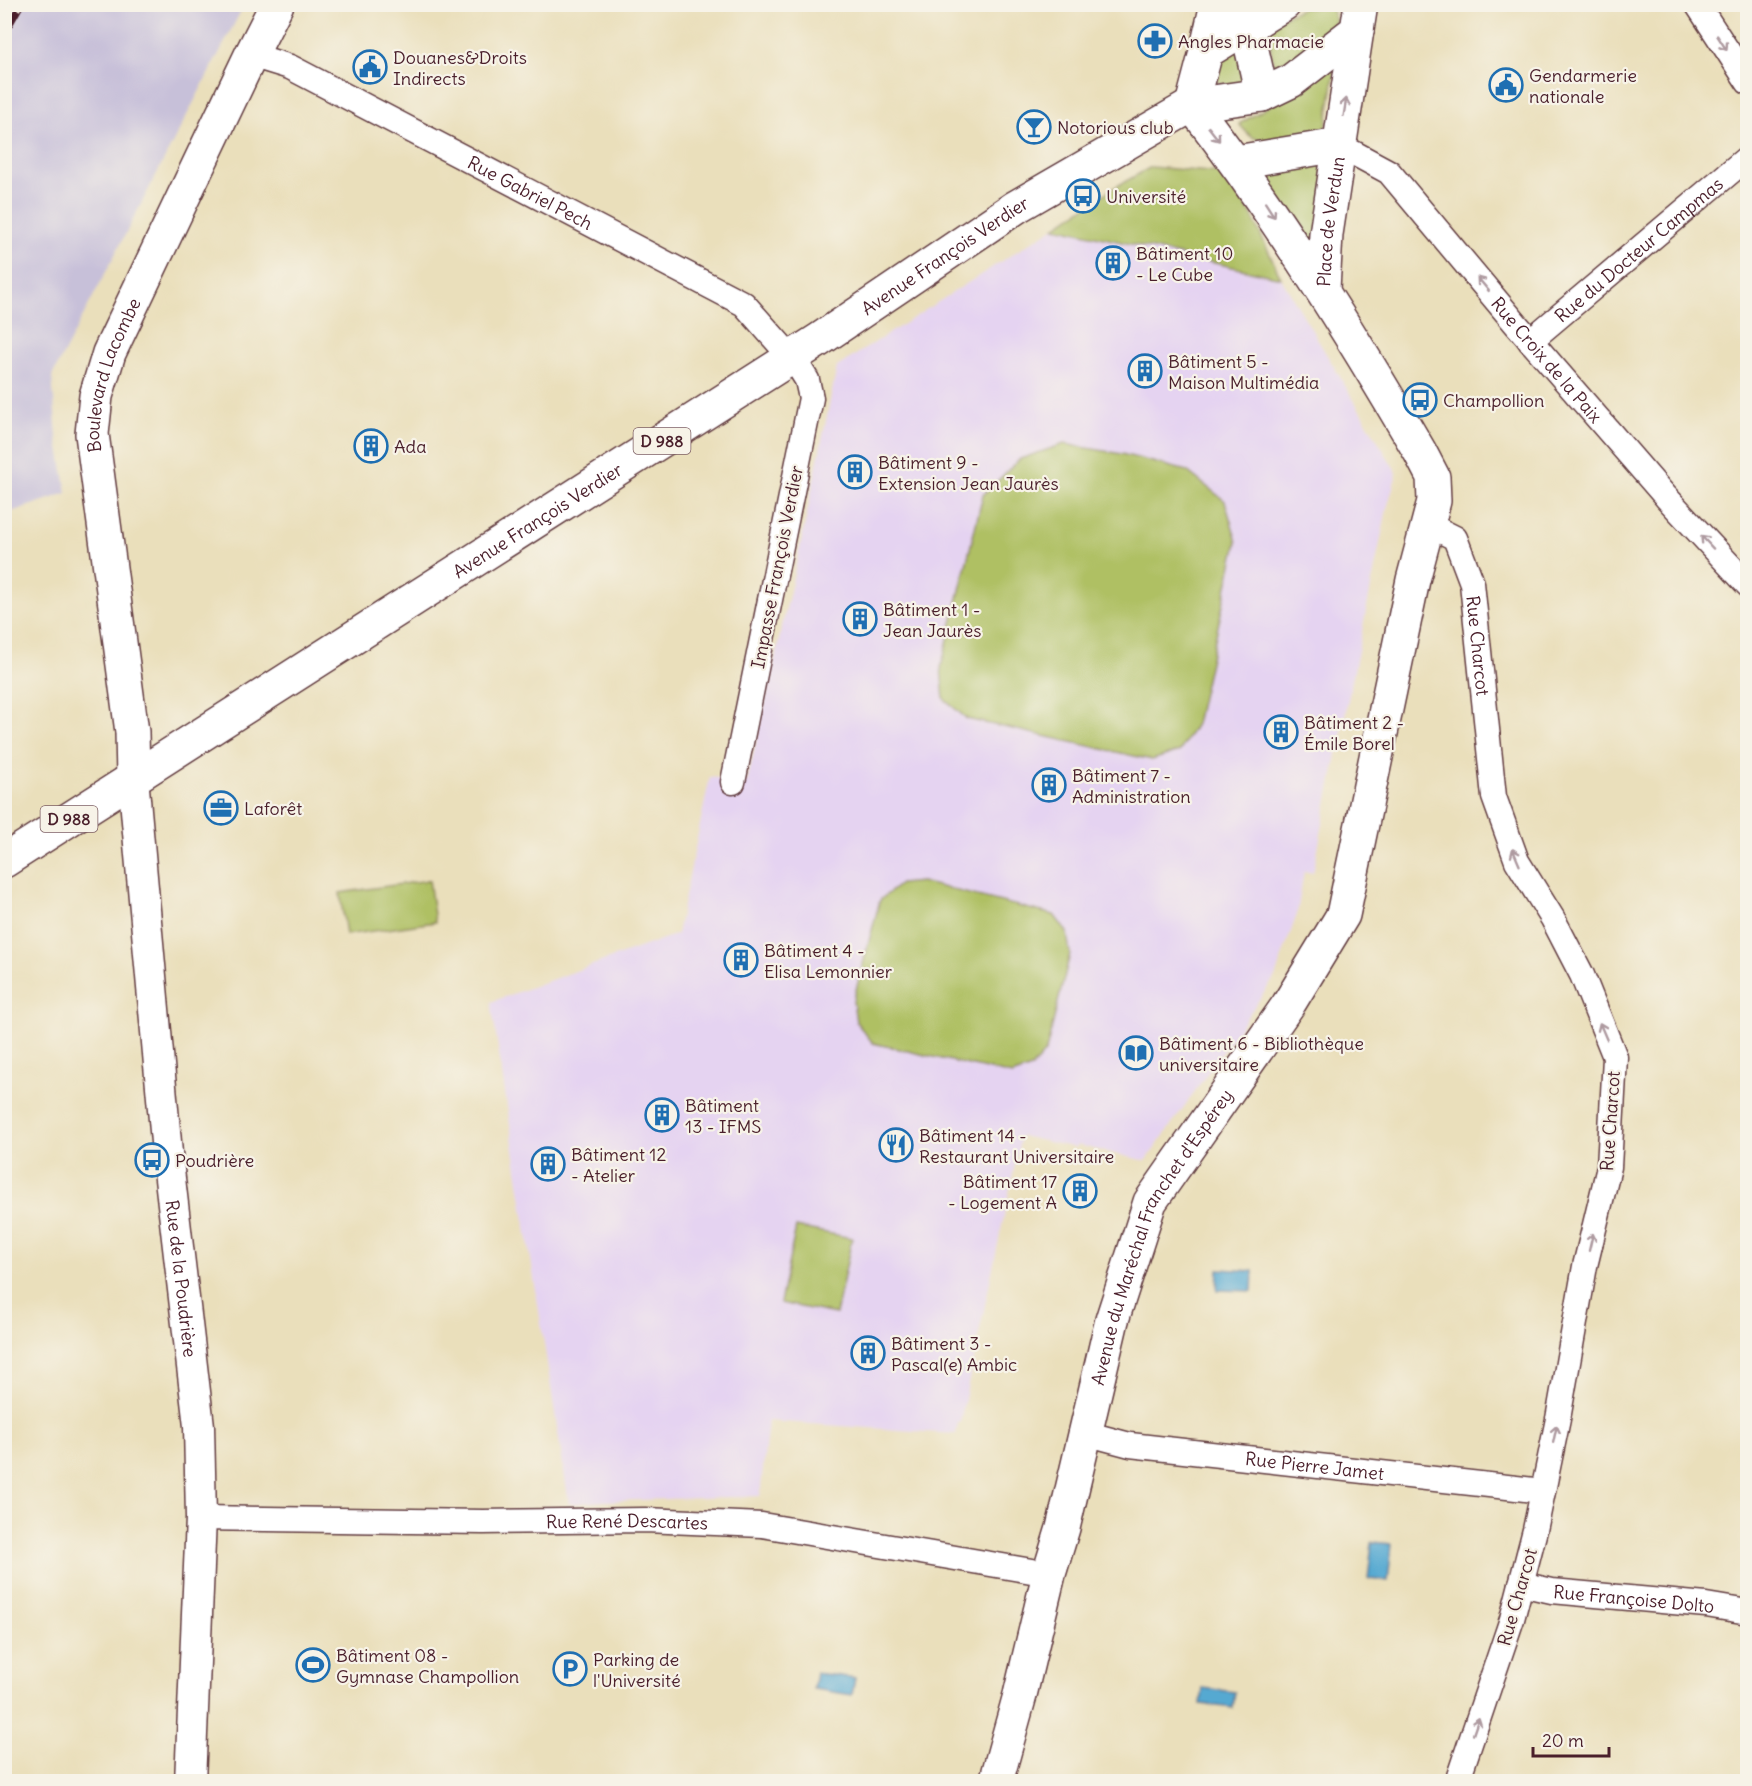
<svg xmlns="http://www.w3.org/2000/svg" width="1752" height="1786" font-family="Delius,sans-serif">
	<style>
		.built { fill: #e5d3f1 }
		.industrial { fill: #c7c0d9 }
		.green { fill: #afc063; stroke: #7c7047; stroke-width: 1.5 }
		.water { fill: #55a9d1; stroke: #50647e; stroke-width: 1.5 }
		.lines { fill: none; stroke-linecap: round; stroke-linejoin: round }
		.minor-casing { stroke: #623c41; stroke-width: 27 }
		.tertiary-casing { stroke: #623c41; stroke-width: 33 }
		.secondary-casing { stroke: #623c41; stroke-width: 36 }
		.primary-casing { stroke: #623c41; stroke-width: 36 }
		.minor { stroke: #fff; stroke-width: 24 }
		.tertiary { stroke: #fff; stroke-width: 30 }
		.secondary { stroke: #fff; stroke-width: 33 }
		.primary { stroke: #fff; stroke-width: 33 }
		.rail-casing { stroke: #4a1f2b; stroke-width: 7 }
		.rail { stroke: #f7f3e8; stroke-width: 4.5; stroke-dasharray: 14; stroke-linecap: butt }
		.oneway { stroke: #ae9aa0 }
		.labels { text-anchor: middle; dominant-baseline: central; stroke-width: 4.5; stroke-linejoin: round; paint-order: stroke }
		.shield { fill: #f7f3e8; stroke: #7e5f64; stroke-width: 1.5 }
		.shield-label { font-size: 16px; font-weight: bold; fill: #4a1f2b }
		.poi-label { font-size: 18px; fill: #4a1f2b; stroke: #f7f3e8; text-anchor: start }
		.street-label { font-size: 18px; fill: #4a1f2b; stroke: #f7f3e8 }
	</style>
	<rect width="100%" height="100%" fill="#f7f3e8"/>
	<filter id="ink" filterUnits="userSpaceOnUse"><feTurbulence type="fractalNoise" baseFrequency=".0167" numOctaves="2"/><feDisplacementMap in="SourceGraphic" scale="12" xChannelSelector="R" yChannelSelector="G"/><feConvolveMatrix kernelMatrix="1 2 1 2 8 2 1 2 1" color-interpolation-filters="sRGB"/></filter>
	<filter id="wash" filterUnits="userSpaceOnUse"><feTurbulence type="fractalNoise" baseFrequency=".008" numOctaves="4" result="noise"/><feDisplacementMap in="SourceGraphic" scale="24" xChannelSelector="R" yChannelSelector="G"/><feGaussianBlur stdDeviation="1.35" result="paint"/><feColorMatrix in="noise" values="0 0 0 0 0 0 0 0 0 0 0 0 0 0 0 0 0 1.4 0 .05"/><feComposite in="paint" operator="in"/></filter>
	<g filter="url(#wash)">
		<rect width="100%" height="100%" fill="#eadfbb"/>
		<!-- built -->
		<path class="built" d="M1055,227l226,51 116,195 -10,35 -74,365 -9,-2 -7,43 -22,63 -129,184 -69,-16 -1,3 -55,-12 -61,286h-2l-2,12 -188,-13 -8,75 -155,5 -36,3 -78,-502 186,-68 33,-157 37,5 55,-244 35,-171z"/>
		<!-- industrial -->
		<path class="industrial" d="M4,5h240l-192,371 5,61 10,56 -62,21z"/>
		<!-- green -->
		<g class="green">
			<path d="M1303,8h28l5,13 -22,30 -34,21 -7,-8 -4,-28 1,-9 11,-9z"/>
			<path d="M1237,46l12,35 -8,8 -29,-9v-10z"/>
			<path d="M1336,62l-10,67c-19,7 -55,18 -74,8 -5,-3 -9,-9 -13,-13l54,-32z"/>
			<path d="M1330,163l-15,100 -48,-77 1,-17z"/>
			<path d="M1151,167l70,6 29,39 31,66 -226,-51 57,-38z"/>
			<path d="M1064,444l58,10 65,17 38,30 12,41 -41,182 -16,27 -28,9 -185,-41 -23,-20 -3,-31 42,-173 37,-36z"/>
			<path d="M429,880l6,42 -89,13 -6,-42z"/>
			<path d="M921,882l133,33 13,17 3,22 -24,97 -15,17 -19,7 -139,-32 -17,-21 -3,-21 27,-101 20,-16z"/>
			<path d="M796,1227l56,11 -16,76 -56,-11z"/>
		</g>
		<!-- water -->
		<g class="water">
			<path d="M1218,1269l35,2 -1,20 -35,-1z"/>
			<path d="M1372,1542l20,2 -4,37 -20,-2z"/>
			<path d="M816,1673l39,5 -3,17 -39,-6z"/>
			<path d="M1203,1688l32,4 -2,16 -32,-4z"/>
		</g>
	</g>
	<g filter="url(#ink)">
		<g class="lines">
			<defs>
				<g id="minor">
					<path d="M1697,4l51,78"/>
					<path id="s1" d="M251,55l39,12 454,237 53,60 10,16 4,18 -78,384"/>
					<path id="s2" d="M1339,145l50,27 127,152 150,173 82,88"/>
					<path id="s3" d="M1530,341l218,-184"/>
					<path id="s4" d="M1429,525l26,13 17,45 22,214 23,64 36,58 29,56 33,82 -6,110 -24,99 -27,153 -23,111 -23,89 -55,163"/>
					<path id="s5" d="M1086,1435l14,2 30,8 413,46"/>
					<path id="s6" d="M201,1518l282,4 162,-2 117,5 287,49"/>
					<path id="s7" d="M1521,1584l31,7 154,14 42,7"/>
				</g>
				<g id="tertiary">
					<path id="s8" d="M133,777l34,376 32,273 2,92 -11,264"/>
				</g>
				<g id="secondary">
					<path d="M1206,52l11,-48"/>
					<path d="M1236,162l103,-17"/>
					<path id="s9" d="M1323,289l3,-55 31,-204"/>
					<path id="s10" d="M133,777l-1,-45 -40,-298 4,-38 13,-43 142,-298 26,-51"/>
					<path id="s11" d="M996,1782l24,-87 29,-121 14,-46 49,-208 38,-118 138,-197 55,-90 70,-335 21,-79 -1,-24 -13,-25c-70,-120 -143,-237 -228,-347"/>
				</g>
				<g id="primary">
					<path d="M1242,6l20,89"/>
					<path d="M1192,105l14,-53 78,-48"/>
					<path id="s12" d="M4,861l815,-521 197,-133 176,-102 70,-10 29,-14 66,-51 4,-26"/>
				</g>
			</defs>
			<!-- minor casing -->
			<use href="#minor" class="minor-casing"/>
			<!-- tertiary casing -->
			<use href="#tertiary" class="tertiary-casing"/>
			<!-- secondary casing -->
			<use href="#secondary" class="secondary-casing"/>
			<!-- primary casing -->
			<use href="#primary" class="primary-casing"/>
			<!-- minor -->
			<use href="#minor" class="minor"/>
			<!-- tertiary -->
			<use href="#tertiary" class="tertiary"/>
			<!-- secondary -->
			<use href="#secondary" class="secondary"/>
			<!-- primary -->
			<use href="#primary" class="primary"/>
			<defs>
				<path id="rail" d="M4,34l17,-30"/>
			</defs>
			<!-- rail casing -->
			<use href="#rail" class="rail-casing"/>
			<!-- rail -->
			<use href="#rail" class="rail"/>
		</g>
		<!-- one-way arrows -->
		<defs><path id="oneway-shaft" d="M-6 0H5M1.5-3L5.5 0L1.5 3" fill="none" stroke-width="1.6" stroke-linecap="round" stroke-linejoin="round" transform="scale(1.5)"/></defs>
		<g class="oneway">
			<use href="#oneway-shaft" transform="translate(1722 43) rotate(57)"/>
			<use href="#oneway-shaft" transform="translate(1345 107) rotate(-81)"/>
			<use href="#oneway-shaft" transform="translate(1214 134) rotate(52)"/>
			<use href="#oneway-shaft" transform="translate(1270 210) rotate(57)"/>
			<use href="#oneway-shaft" transform="translate(1483 284) rotate(-130)"/>
			<use href="#oneway-shaft" transform="translate(1707 542) rotate(-133)"/>
			<use href="#oneway-shaft" transform="translate(1516 857) rotate(-113)"/>
			<use href="#oneway-shaft" transform="translate(1603 1031) rotate(-113)"/>
			<use href="#oneway-shaft" transform="translate(1591 1242) rotate(-77)"/>
			<use href="#oneway-shaft" transform="translate(1555 1434) rotate(-78)"/>
			<use href="#oneway-shaft" transform="translate(1476 1726) rotate(-71)"/>
		</g>
	</g>
	<!-- icons -->
	<defs>
		<symbol id="pharmacy-ring" viewBox="-11 -11 22 22"><circle r="9.5" fill="#f7f3e8" stroke="#1f6fb2" stroke-width="1.5"/><path d="M-2-6h4v4h4v4h-4v4h-4v-4h-4v-4h4Z" fill="#1f6fb2"/></symbol>
		<symbol id="civic-ring" viewBox="-11 -11 22 22"><circle r="9.5" fill="#f7f3e8" stroke="#1f6fb2" stroke-width="1.5"/><path d="M-.6-6.5H3V-4.5H.6V-3L4-1V1h2V6H-6V1h2V-1L-.6-3ZM-1.2 2.5V6h2.4V2.5Z" fill="#1f6fb2"/></symbol>
		<symbol id="bar-ring" viewBox="-11 -11 22 22"><circle r="9.5" fill="#f7f3e8" stroke="#1f6fb2" stroke-width="1.5"/><path d="M-6-5H6L.8 .8V4.5H3.5V6h-7V4.5H-.8V.8Z" fill="#1f6fb2"/></symbol>
		<symbol id="bus-ring" viewBox="-11 -11 22 22"><circle r="9.5" fill="#f7f3e8" stroke="#1f6fb2" stroke-width="1.5"/><path d="M-5-6H5V4H4V6H2V4H-2V6H-4V4H-5ZM-3.5-4V0h7V-4ZM-3.5 1.2v1.5H-2V1.2ZM2 1.2v1.5H3.5V1.2Z" fill="#1f6fb2"/></symbol>
		<symbol id="building-ring" viewBox="-11 -11 22 22"><circle r="9.5" fill="#f7f3e8" stroke="#1f6fb2" stroke-width="1.5"/><path d="M-4-6H4V6H1V3H-1V6H-4ZM-2.5-4.3h1.7v1.8h-1.7ZM.8-4.3h1.7v1.8H.8ZM-2.5-1h1.7V.8h-1.7ZM.8-1h1.7V.8H.8Z" fill="#1f6fb2"/></symbol>
		<symbol id="office-ring" viewBox="-11 -11 22 22"><circle r="9.5" fill="#f7f3e8" stroke="#1f6fb2" stroke-width="1.5"/><path d="M-6-3h4V-5.5h4V-3h4V5H-6ZM-1-4.5V-3h2v-1.5ZM-6 0V1H6V0Z" fill="#1f6fb2"/></symbol>
		<symbol id="library-ring" viewBox="-11 -11 22 22"><circle r="9.5" fill="#f7f3e8" stroke="#1f6fb2" stroke-width="1.5"/><path d="M-6-4Q-3-5.5-.7-3.5V5Q-3 3-6 4ZM6-4Q3-5.5 .7-3.5V5Q3 3 6 4Z" fill="#1f6fb2"/></symbol>
		<symbol id="restaurant-ring" viewBox="-11 -11 22 22"><circle r="9.5" fill="#f7f3e8" stroke="#1f6fb2" stroke-width="1.5"/><path d="M-5-6h1v4h1v-4h1v4h1v-4h1v5L-1.5 .5V6h-2V.5L-5-1ZM5-6V6H3V1.5H1.5Q1.5-4 5-6Z" fill="#1f6fb2"/></symbol>
		<symbol id="stadium-ring" viewBox="-11 -11 22 22"><circle r="9.5" fill="#f7f3e8" stroke="#1f6fb2" stroke-width="1.5"/><path d="M0-5a6.5 5 0 1 0 0 10a6.5 5 0 1 0 0-10ZM-3.5-1.8h7v3.6h-7Z" fill="#1f6fb2"/></symbol>
		<symbol id="parking-ring" viewBox="-11 -11 22 22"><circle r="9.5" fill="#f7f3e8" stroke="#1f6fb2" stroke-width="1.5"/><path d="M-3.5-5.5H1a3.5 3.5 0 0 1 0 7H-1V5.5H-3.5ZM-1-3.4V-.6H.8a1.4 1.4 0 0 0 0-2.8Z" fill="#1f6fb2"/></symbol>
	</defs>
	<g fill-rule="evenodd">
		<use href="#pharmacy-ring" x="1136" y="22" width="38" height="38"/>
		<use href="#civic-ring" x="351" y="48" width="38" height="38"/>
		<use href="#civic-ring" x="1487" y="66" width="38" height="38"/>
		<use href="#bar-ring" x="1015" y="108" width="38" height="38"/>
		<use href="#bus-ring" x="1064" y="177" width="38" height="38"/>
		<use href="#building-ring" x="1094" y="244" width="38" height="38"/>
		<use href="#building-ring" x="1126" y="352" width="38" height="38"/>
		<use href="#bus-ring" x="1401" y="381" width="38" height="38"/>
		<use href="#building-ring" x="352" y="427" width="38" height="38"/>
		<use href="#building-ring" x="836" y="453" width="38" height="38"/>
		<use href="#building-ring" x="841" y="600" width="38" height="38"/>
		<use href="#building-ring" x="1262" y="713" width="38" height="38"/>
		<use href="#building-ring" x="1030" y="766" width="38" height="38"/>
		<use href="#office-ring" x="202" y="789" width="38" height="38"/>
		<use href="#building-ring" x="722" y="941" width="38" height="38"/>
		<use href="#library-ring" x="1117" y="1034" width="38" height="38"/>
		<use href="#building-ring" x="643" y="1096" width="38" height="38"/>
		<use href="#restaurant-ring" x="877" y="1126" width="38" height="38"/>
		<use href="#bus-ring" x="133" y="1141" width="38" height="38"/>
		<use href="#building-ring" x="529" y="1145" width="38" height="38"/>
		<use href="#building-ring" x="1061" y="1172" width="38" height="38"/>
		<use href="#building-ring" x="849" y="1334" width="38" height="38"/>
		<use href="#stadium-ring" x="294" y="1646" width="38" height="38"/>
		<use href="#parking-ring" x="551" y="1650" width="38" height="38"/>
	</g>
	<g class="labels">
		<!-- shield labels -->
		<g class="shield">
			<rect x="633.5" y="428" width="57" height="26" rx="4.5"/>
			<rect x="40.5" y="806" width="57" height="26" rx="4.5"/>
		</g>
		<g class="shield-label">
			<text x="662" y="441">D 988</text>
			<text x="69" y="819">D 988</text>
		</g>
		<!-- poi labels -->
		<g class="poi-label">
			<text x="1178" y="41">Angles Pharmacie</text>
			<text x="393" y="57">Douanes&amp;Droits<tspan x="393" dy="21">Indirects</tspan></text>
			<text x="1529" y="75">Gendarmerie<tspan x="1529" dy="21">nationale</tspan></text>
			<text x="1057" y="127">Notorious club</text>
			<text x="1106" y="196">Université</text>
			<text x="1136" y="253">Bâtiment 10<tspan x="1136" dy="21">- Le Cube</tspan></text>
			<text x="1168" y="361">Bâtiment 5 -<tspan x="1168" dy="21">Maison Multimédia</tspan></text>
			<text x="1443" y="400">Champollion</text>
			<text x="394" y="446">Ada</text>
			<text x="878" y="462">Bâtiment 9 -<tspan x="878" dy="21">Extension Jean Jaurès</tspan></text>
			<text x="883" y="609">Bâtiment 1 -<tspan x="883" dy="21">Jean Jaurès</tspan></text>
			<text x="1304" y="722">Bâtiment 2 -<tspan x="1304" dy="21">Émile Borel</tspan></text>
			<text x="1072" y="775">Bâtiment 7 -<tspan x="1072" dy="21">Administration</tspan></text>
			<text x="244" y="808">Laforêt</text>
			<text x="764" y="950">Bâtiment 4 -<tspan x="764" dy="21">Elisa Lemonnier</tspan></text>
			<text x="1159" y="1043">Bâtiment 6 - Bibliothèque<tspan x="1159" dy="21">universitaire</tspan></text>
			<text x="685" y="1105">Bâtiment<tspan x="685" dy="21">13 - IFMS</tspan></text>
			<text x="919" y="1135">Bâtiment 14 -<tspan x="919" dy="21">Restaurant Universitaire</tspan></text>
			<text x="571" y="1154">Bâtiment 12<tspan x="571" dy="21">- Atelier</tspan></text>
			<text x="175" y="1160">Poudrière</text>
			<text x="1057" y="1181" text-anchor="end">Bâtiment 17<tspan x="1057" dy="21">- Logement A</tspan></text>
			<text x="891" y="1343">Bâtiment 3 -<tspan x="891" dy="21">Pascal(e) Ambic</tspan></text>
			<text x="336" y="1655">Bâtiment 08 -<tspan x="336" dy="21">Gymnase Champollion</tspan></text>
			<text x="593" y="1659">Parking de<tspan x="593" dy="21">l'Université</tspan></text>
		</g>
		<!-- street labels -->
		<g class="street-label">
			<text stroke="none"><textPath href="#s1" startOffset="312">Rue Gabriel Pech</textPath></text>
			<text stroke="none"><textPath href="#s9" startOffset="68">Place de Verdun</textPath></text>
			<text stroke="none"><textPath href="#s3" startOffset="142">Rue du Docteur Campmas</textPath></text>
			<text stroke="none"><textPath href="#s12" startOffset="1119">Avenue François Verdier</textPath></text>
			<text stroke="none"><textPath href="#s2" startOffset="302">Rue Croix de la Paix</textPath></text>
			<text stroke="none"><textPath href="#s10" startOffset="408">Boulevard Lacombe</textPath></text>
			<text stroke="none"><textPath href="#s12" startOffset="633">Avenue François Verdier</textPath></text>
			<text transform="translate(777 567) rotate(-79)">Impasse François Verdier</text>
			<text stroke="none"><textPath href="#s4" startOffset="140">Rue Charcot</textPath></text>
			<text transform="translate(1610 1121) rotate(-86)">Rue Charcot</text>
			<text stroke="none"><textPath href="#s11" startOffset="573">Avenue du Maréchal Franchet d'Espérey</textPath></text>
			<text stroke="none"><textPath href="#s8" startOffset="504">Rue de la Poudrière</textPath></text>
			<text stroke="none"><textPath href="#s5" startOffset="231">Rue Pierre Jamet</textPath></text>
			<text stroke="none"><textPath href="#s6" startOffset="426">Rue René Descartes</textPath></text>
			<text transform="translate(1517 1597) rotate(-74)">Rue Charcot</text>
			<text stroke="none"><textPath href="#s7" startOffset="114">Rue Françoise Dolto</textPath></text>
		</g>
	</g>
	<!-- margin -->
	<rect width="1752" height="1786" fill="none" stroke="#f7f3e8" stroke-width="24"/>
	<!-- scale -->
	<path d="M1533 1747v9h76v-9" fill="none" stroke="#4a1f2b" stroke-width="3"/>
	<text x="1542" y="1747" font-size="18" fill="#4a1f2b" stroke="#f7f3e8" stroke-width="4.5" paint-order="stroke">20 m</text>
</svg>
